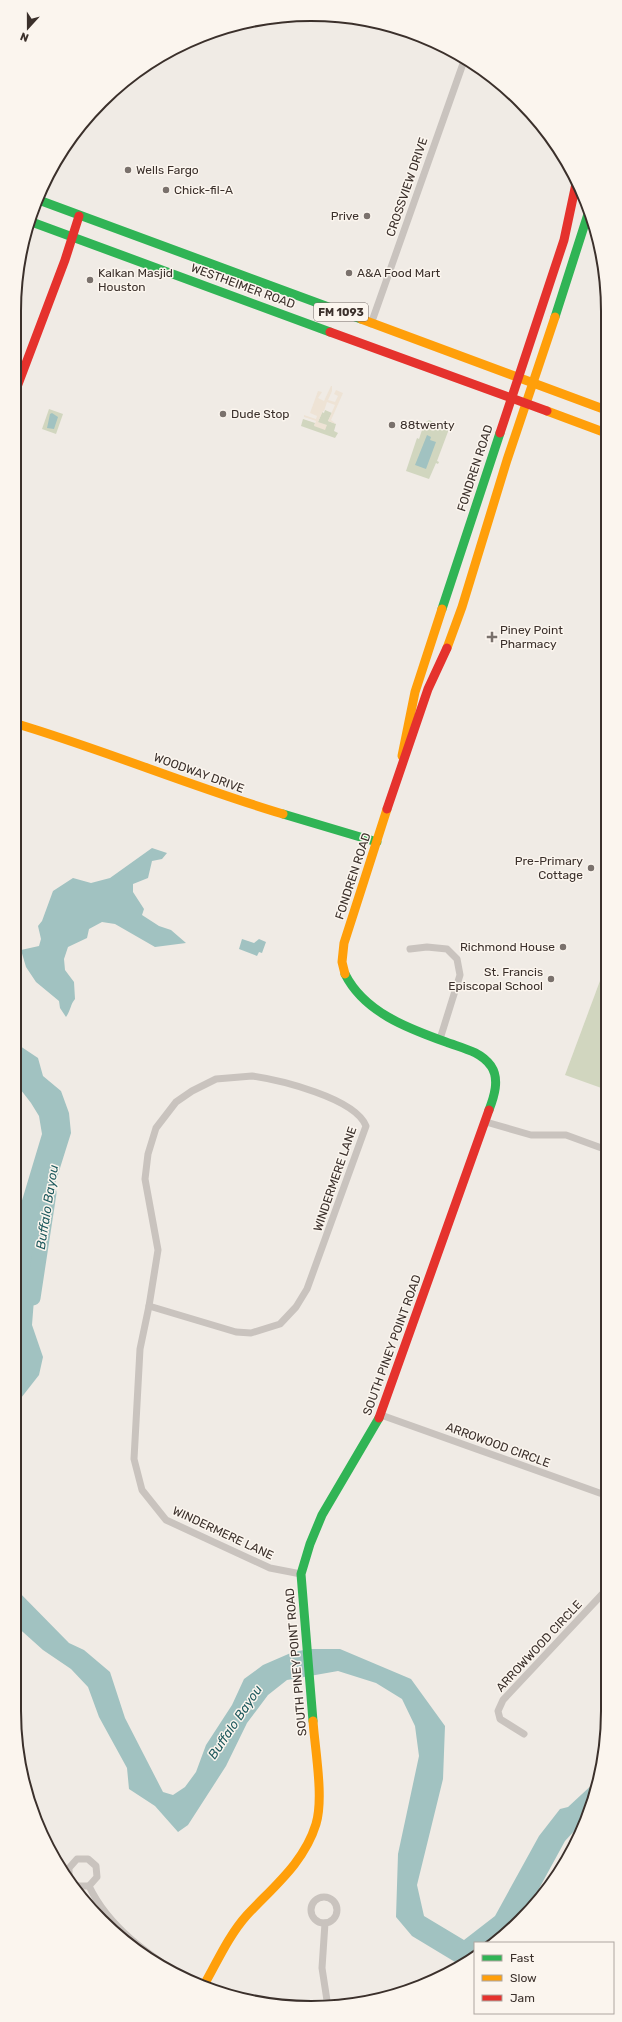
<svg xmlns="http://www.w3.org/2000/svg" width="622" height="2022" font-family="Rubik,sans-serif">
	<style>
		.green { fill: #d1d6bf }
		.plaza { fill: #eee3d5 }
		.water { fill: #a1c2c1 }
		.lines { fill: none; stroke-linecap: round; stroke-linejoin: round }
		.river { stroke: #a1c2c1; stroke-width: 15 }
		.street { stroke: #c9c3be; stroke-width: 7 }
		.fast { stroke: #30b455; stroke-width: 9 }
		.slow { stroke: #ff9f0a; stroke-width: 9 }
		.jam { stroke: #e5322d; stroke-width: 9 }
		.poi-dot { fill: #7a716c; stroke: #fbf5ee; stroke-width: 1.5 }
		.labels { text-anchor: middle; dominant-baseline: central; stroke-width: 3; stroke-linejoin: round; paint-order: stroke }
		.shield { fill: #fbf5ee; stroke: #756b66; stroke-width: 1 }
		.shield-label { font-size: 11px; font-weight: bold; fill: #3b302b }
		.poi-label { font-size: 12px; fill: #3b302b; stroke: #fbf5ee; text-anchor: start }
		.street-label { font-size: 12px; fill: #3b302b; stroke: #fbf5ee }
		.water-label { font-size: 13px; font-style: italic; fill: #1f5a5e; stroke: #fbf5ee }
		.rim { fill: none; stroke: #3b302b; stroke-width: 2 }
	</style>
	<rect width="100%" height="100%" fill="#f0ebe5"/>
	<!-- green -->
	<g class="green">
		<path d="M49,409l14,5 -7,20 -14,-5z"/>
		<path d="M325,410l7,3 -4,8 8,3 -2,7 4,2 -3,5 -34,-12 2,-7 12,4 -1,3 4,-4 4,-10 2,1z"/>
		<path d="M429,420l20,9 -12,32 2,1 -1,2 -2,-1 -7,16 -23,-8 11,-33 2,1 4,-12h2l1,-5z"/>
		<path d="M607,962v128l-42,-15z"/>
	</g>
	<!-- plaza -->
	<path class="plaza" d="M331,386h1v5l-4,9 7,2 3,-6 -4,-2 2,-4 7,3 -12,27 5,4 -8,-3 7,-16 -8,-3 -3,9h-1l-5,11 9,3 -2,5 -11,-4 2,-5 -12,-4v-2l12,4 1,-3 -7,-3 8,-22 4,1 -4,6 6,3z"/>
	<!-- water -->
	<g class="water">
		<path d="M52,413l6,4 -4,12 -7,-1 3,-14z"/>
		<path d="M427,435l4,2 -1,3 6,2 -10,27 -11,-4z"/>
		<path d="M152,848l15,5 -5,6 -10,2 -4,17 -15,6v8l11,17 -2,6 17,11 12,4 15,13 -31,4 -40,-23 -13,-2 -13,7 -2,9 -19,9 -4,12 1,11 9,12 1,17c-5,6 -4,11 -9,18l-6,-9 -1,-7 -23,-19 -10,-15 -5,-17 18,-4 2,-7 -3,-13 4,-5 11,-30 20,-13 18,5 19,-5z"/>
		<path d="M242,939l12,4 5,-4 7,3 -4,11 -3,-1 -2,4 -18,-7z"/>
		<path d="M14,1042l24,16 5,18 18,15 8,22 2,20 -32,102 -7,90 11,32 -4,18 -25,32v-52l2,-6 -2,-9v-113l28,-93 -3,-18 -8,-13 -17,-22z"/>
		<path d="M14,1587l55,56 15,7 26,22 15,46 38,74 10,3 12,-8 11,-15 10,-27 26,-40 12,-26 19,-14 30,-13 17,-3h30l71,30 34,47 -2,53 -26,106 7,31 40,24 31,-24 44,-80 21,-27 8,-2 27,-25h3l-10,34 -23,25 -42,77 -29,25h-19v15l-15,7 -48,-29 -16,-19 2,-63 21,-98 -4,-30 -13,-27 -26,-16 -38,-12 -51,9 -19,15 -21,28 -21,43 -38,59 -10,7 -23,-26 -26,-17 -2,-21 -28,-51 -11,-30 -17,-18 -28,-19 -29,-26z"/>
	</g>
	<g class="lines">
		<!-- river -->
		<path class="river" d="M33,1298l16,-105"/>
		<!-- street -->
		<g class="street">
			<path d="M371,324l94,-266"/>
			<path d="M410,949l17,-2 20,2 10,10 3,16 -20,64"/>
			<path d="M252,1076c28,4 103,22 114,50l-59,163 -11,18 -16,17 -29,9 -15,-1 -87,-26 9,-56 -13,-71 3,-25 8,-26 20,-26 16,-11 24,-12z"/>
			<path d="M486,1122l45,13h35l41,15"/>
			<path d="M149,1306l-9,43 -6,110 8,31 24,30 104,48 31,6"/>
			<path d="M381,1415l227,81"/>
			<path d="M524,1734l-24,-15 -2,-8 5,-11 105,-112"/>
			<path d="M69,1877v-9l8,-9h11l8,7 1,11 -8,9h-11l-5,-3"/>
			<path d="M89,1886c20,42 59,68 97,93"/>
			<circle cx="324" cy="1910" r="13"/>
			<path d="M325,1923l-3,45 6,39"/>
		</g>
		<!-- fast -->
		<g class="fast">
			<path d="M36,199l325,120"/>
			<path d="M29,221l301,111"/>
			<path d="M555,317l33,-103"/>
			<path d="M442,609l58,-176"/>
			<path d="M283,814l94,28"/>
			<path d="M345,974c19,38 62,54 101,68 16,6 34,9 45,24 9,13 3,31 -2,44"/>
			<path d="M313,1721l-12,-147 9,-30 12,-29 57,-97"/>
		</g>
		<!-- slow -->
		<g class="slow">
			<path d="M361,319l245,91"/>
			<path d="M547,411l59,22"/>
			<path d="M447,648l15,-41 45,-147 48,-143"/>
			<path d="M14,723c91,27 178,64 269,91"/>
			<path d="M402,756l13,-64 27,-83"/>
			<path d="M345,974l-3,-12 2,-19 43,-134"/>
			<path d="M204,1985c13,-23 25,-50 43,-70 26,-28 57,-52 69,-91 8,-26 -1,-74 -3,-103"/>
		</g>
		<!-- jam -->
		<g class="jam">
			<path d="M330,332l217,79"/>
			<path d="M14,395l51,-135 14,-44"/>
			<path d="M500,433l64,-193 13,-61"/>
			<path d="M387,809l41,-120 19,-41"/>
			<path d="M379,1418l110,-308"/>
		</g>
	</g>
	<!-- markers -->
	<g class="poi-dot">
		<circle cx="128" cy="170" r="4"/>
		<circle cx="166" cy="190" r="4"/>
		<circle cx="367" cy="216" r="4"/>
		<circle cx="349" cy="273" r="4"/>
		<circle cx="90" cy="280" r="4"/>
		<circle cx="223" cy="414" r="4"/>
		<circle cx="392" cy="425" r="4"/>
		<path d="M490 631h4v4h4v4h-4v4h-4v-4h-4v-4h4z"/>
		<circle cx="591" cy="868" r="4"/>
		<circle cx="563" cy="947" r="4"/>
		<circle cx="551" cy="979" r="4"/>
	</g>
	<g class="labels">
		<!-- shield labels -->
		<rect class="shield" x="314" y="303" width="54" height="18" rx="3"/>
		<g class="shield-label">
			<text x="341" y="312">FM 1093</text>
		</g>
		<!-- poi labels -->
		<g class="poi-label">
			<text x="136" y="170">Wells Fargo</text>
			<text x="174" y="190">Chick-fil-A</text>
			<text x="359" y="216" text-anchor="end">Prive</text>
			<text x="98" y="273">Kalkan Masjid<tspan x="98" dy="14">Houston</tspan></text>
			<text x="357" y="273">A&amp;A Food Mart</text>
			<text x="231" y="414">Dude Stop</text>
			<text x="400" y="425">88twenty</text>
			<text x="500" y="630">Piney Point<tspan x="500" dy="14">Pharmacy</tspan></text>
			<text x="583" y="861" text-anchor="end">Pre-Primary<tspan x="583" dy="14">Cottage</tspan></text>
			<text x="555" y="947" text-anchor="end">Richmond House</text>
			<text x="543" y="972" text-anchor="end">St. Francis<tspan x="543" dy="14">Episcopal School</tspan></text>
		</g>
		<!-- street labels -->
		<g class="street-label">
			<text transform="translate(407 187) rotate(-71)">CROSSVIEW DRIVE</text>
			<text transform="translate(243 286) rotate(20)">WESTHEIMER ROAD</text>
			<text transform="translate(475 468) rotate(-72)">FONDREN ROAD</text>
			<text transform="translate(199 773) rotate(20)">WOODWAY DRIVE</text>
			<text transform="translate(353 876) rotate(-72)">FONDREN ROAD</text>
			<text transform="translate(335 1179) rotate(-71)">WINDERMERE LANE</text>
			<text transform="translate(392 1345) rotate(-70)">SOUTH PINEY POINT ROAD</text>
			<text transform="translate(498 1445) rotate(20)">ARROWOOD CIRCLE</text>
			<text transform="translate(223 1533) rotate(25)">WINDERMERE LANE</text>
			<text transform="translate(539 1646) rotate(-47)">ARROWWOOD CIRCLE</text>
			<text transform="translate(296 1662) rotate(-95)">SOUTH PINEY POINT ROAD</text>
		</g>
		<!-- water labels -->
		<g class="water-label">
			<text transform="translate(47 1207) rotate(-81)">Buffalo Bayou</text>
			<text transform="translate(235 1722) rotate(-56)">Buffalo Bayou</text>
		</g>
	</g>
	<!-- crop -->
	<path d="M0 0H622V2022H0ZM311 21H311A290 290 0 0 1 601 311V1711A290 290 0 0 1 311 2001H311A290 290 0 0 1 21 1711V311A290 290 0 0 1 311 21Z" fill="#fbf5ee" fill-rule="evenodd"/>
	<path class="rim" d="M311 21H311A290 290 0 0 1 601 311V1711A290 290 0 0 1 311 2001H311A290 290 0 0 1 21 1711V311A290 290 0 0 1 311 21Z"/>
	<!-- legend -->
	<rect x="474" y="1942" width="140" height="72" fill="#fbf5ee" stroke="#aea6a0"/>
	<rect x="482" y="1955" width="20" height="6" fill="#30b455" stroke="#aea6a0"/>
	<text x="510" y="1962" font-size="12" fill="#3b302b">Fast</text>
	<rect x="482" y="1975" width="20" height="6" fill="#ff9f0a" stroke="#aea6a0"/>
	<text x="510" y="1982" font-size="12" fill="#3b302b">Slow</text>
	<rect x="482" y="1995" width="20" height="6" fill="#e5322d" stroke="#aea6a0"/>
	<text x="510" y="2002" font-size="12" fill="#3b302b">Jam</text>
	<!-- north arrow -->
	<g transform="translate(28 28) rotate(201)" stroke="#fbf5ee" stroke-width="3" paint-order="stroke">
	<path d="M0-3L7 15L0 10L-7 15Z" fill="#3b302b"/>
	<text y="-6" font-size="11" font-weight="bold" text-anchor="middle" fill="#3b302b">N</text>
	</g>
</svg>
